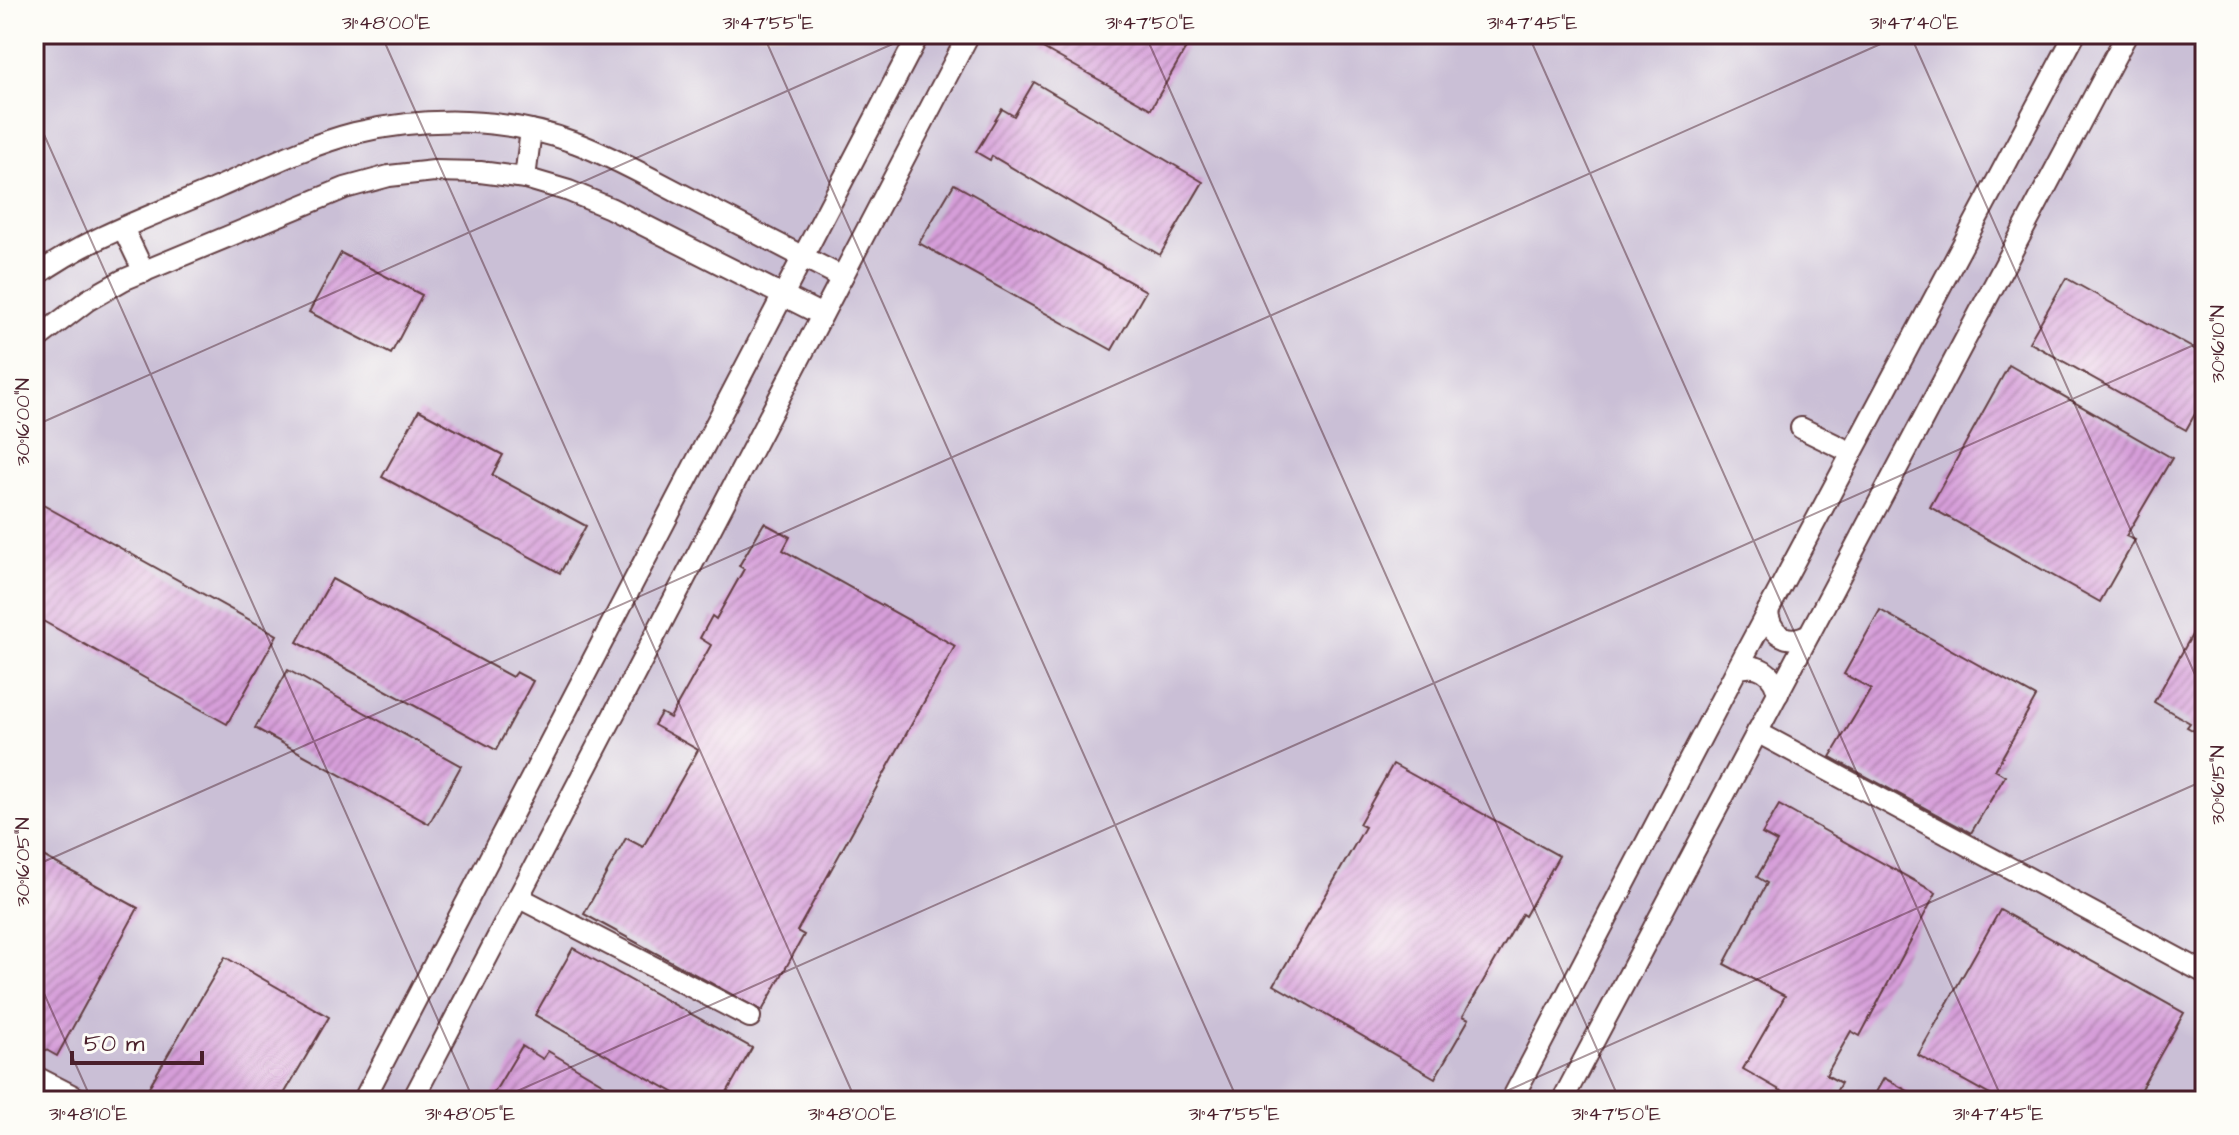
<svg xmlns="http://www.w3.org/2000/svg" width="2239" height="1135" font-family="'Architects Daughter',sans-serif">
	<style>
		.industrial { fill: #cabfd6 }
		.building { fill: url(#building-hatch) }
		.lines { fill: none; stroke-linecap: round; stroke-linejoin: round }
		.minor-casing { stroke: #623c41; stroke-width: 24 }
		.minor { stroke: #fff; stroke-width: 20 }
		.ticks { fill: none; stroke: #4a1f2b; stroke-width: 2; stroke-opacity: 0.45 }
		.neatline { fill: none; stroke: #4a1f2b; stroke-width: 3 }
		.ticks-label { font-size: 20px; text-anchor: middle; fill: #4a1f2b }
	</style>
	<defs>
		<pattern id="building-hatch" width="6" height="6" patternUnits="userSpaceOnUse" patternTransform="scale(2)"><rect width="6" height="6" fill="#d69ed9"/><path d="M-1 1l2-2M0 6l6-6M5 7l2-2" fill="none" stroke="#b080b0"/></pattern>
	</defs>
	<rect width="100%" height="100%" fill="#fdfcf7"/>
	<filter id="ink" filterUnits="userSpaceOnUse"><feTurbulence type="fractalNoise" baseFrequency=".0125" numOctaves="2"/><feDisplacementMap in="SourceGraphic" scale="16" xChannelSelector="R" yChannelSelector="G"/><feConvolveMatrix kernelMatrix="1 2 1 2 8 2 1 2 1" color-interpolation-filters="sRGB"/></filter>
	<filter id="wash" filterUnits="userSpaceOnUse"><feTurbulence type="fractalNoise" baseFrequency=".006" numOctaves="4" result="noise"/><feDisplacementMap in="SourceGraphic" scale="32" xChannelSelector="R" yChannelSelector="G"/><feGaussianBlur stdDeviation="1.8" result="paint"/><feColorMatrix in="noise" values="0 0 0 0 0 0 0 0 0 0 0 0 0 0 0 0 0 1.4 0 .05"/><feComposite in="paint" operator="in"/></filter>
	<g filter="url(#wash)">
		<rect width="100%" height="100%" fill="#ede1c0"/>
		<!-- industrial -->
		<rect class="industrial" x="34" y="34" width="2171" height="1067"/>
		<g id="blocks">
			<!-- building -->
			<g class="building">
				<path d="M1049,34h129l12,7 -39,68 -110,-62z"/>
				<path d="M1034,82l169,100 -43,73 -168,-99 -2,4 -14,-8 26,-43 12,7z"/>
				<path d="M954,184l192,107 -34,59 -193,-107z"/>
				<path d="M341,253l81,42 -31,59 -82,-42z"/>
				<path d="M2066,278l139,77v41l-19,34 -157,-88z"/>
				<path d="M2009,365l163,93 -46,78 9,4 -35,62 -170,-95z"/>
				<path d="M419,410l84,45 -11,20 94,51 -26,47 -178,-96z"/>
				<path d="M34,500l243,135 -50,89 -193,-108z"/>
				<path d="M764,523l26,14 -7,13 172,96 -158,285 7,4 -42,76 -178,-97 42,-76 17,9 55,-97 -44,-25 7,-12 9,5 41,-73 -11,-7 12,-22 4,3 28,-50 -5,-3z"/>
				<path d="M332,579l180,98 4,-5 17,9 -37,69 -199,-108z"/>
				<path d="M1880,610l156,87 -41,73 10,6 -34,57 -141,-76 41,-68 -27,-15z"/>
				<path d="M2205,612v125l-18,-10 3,-4 -36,-21z"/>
				<path d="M288,670l173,96 -32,58 -174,-96z"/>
				<path d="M1393,764l166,92 -34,60 -3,-2 -59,102 6,3 -34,59 -161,-93 91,-158 -6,-3z"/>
				<path d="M1779,805l157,88 -76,143 -9,-5 -25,44 15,8 -10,18 -15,-6 -3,6h-14l-56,-32 42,-73 -61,-32 43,-81 -10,-6 20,-35 -15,-8z"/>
				<path d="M34,851l104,57 -81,148 -23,-13z"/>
				<path d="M2000,910l184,103 -50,88h-133l-83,-46z"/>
				<path d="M573,948l179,100 -30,53h-33l-154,-86z"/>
				<path d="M225,957l104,60 -49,84h-107l-24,-14z"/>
				<path d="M522,1046l21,13 5,-8 84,50h-143z"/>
				<path d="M1884,1078l42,23h-55z"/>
			</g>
		</g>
	</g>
	<g filter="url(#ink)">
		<use href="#blocks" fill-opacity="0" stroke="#623c41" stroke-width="2"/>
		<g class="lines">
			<defs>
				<g id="minor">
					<path d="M525,178l6,-48"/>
					<path d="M123,228l21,44"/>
					<path d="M34,277c54,-40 123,-63 185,-90 44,-19 89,-42 136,-54 72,-17 151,-16 221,10 40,15 77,37 115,56 50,26 101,52 151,78"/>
					<path d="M34,341l54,-41 35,-20 222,-92 44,-12 45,-5 46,1 45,6 44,13 41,17 212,107"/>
					<path d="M1801,428l51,25"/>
					<path d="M1768,610c1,24 20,36 41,24"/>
					<path d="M1737,669c21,-7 37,3 41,25"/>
					<path d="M1757,732l448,241"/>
					<path d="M518,897l232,120"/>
					<path d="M34,1076l49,25"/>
					<path d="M363,1101l556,-1067"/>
					<path d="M412,1101l557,-1067"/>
					<path d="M1511,1101l226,-432 338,-635"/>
					<path d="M1562,1101l565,-1067"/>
				</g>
			</defs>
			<!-- minor casing -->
			<use href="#minor" class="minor-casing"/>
			<!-- minor -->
			<use href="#minor" class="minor"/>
		</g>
	</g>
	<!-- ticks -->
	<path class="ticks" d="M381,34l475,1067M763,34l475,1067M1145,34l475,1067M1528,34l475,1067M1910,34l295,663M34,112l440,989M34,426l881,-392M34,866l1869,-832M34,971l58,130M495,1101l1710,-761M1484,1101l721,-321"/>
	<!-- margin -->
	<rect width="2239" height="1135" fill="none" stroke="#fdfcf7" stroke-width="88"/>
	<!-- scale -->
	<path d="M72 1051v12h130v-12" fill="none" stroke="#4a1f2b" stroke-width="4"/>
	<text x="84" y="1051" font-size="24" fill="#4a1f2b" stroke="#fdfcf7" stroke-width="6" paint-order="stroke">50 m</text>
	<rect x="44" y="44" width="2151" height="1047" class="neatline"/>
	<g class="ticks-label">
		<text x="386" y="29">31°48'00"E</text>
		<text x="768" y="29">31°47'55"E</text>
		<text x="1150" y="29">31°47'50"E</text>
		<text x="1532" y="29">31°47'45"E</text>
		<text x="1914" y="29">31°47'40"E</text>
		<text transform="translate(2217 344) rotate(-90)" y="7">30°16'10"N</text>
		<text transform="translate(22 422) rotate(-90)" y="7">30°16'00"N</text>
		<text transform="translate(2217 785) rotate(-90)" y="7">30°16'15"N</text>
		<text transform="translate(22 862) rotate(-90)" y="7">30°16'05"N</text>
		<text x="88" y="1120">31°48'10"E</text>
		<text x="470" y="1120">31°48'05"E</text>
		<text x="852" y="1120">31°48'00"E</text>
		<text x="1234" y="1120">31°47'55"E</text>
		<text x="1616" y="1120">31°47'50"E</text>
		<text x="1998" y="1120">31°47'45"E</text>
	</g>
</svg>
